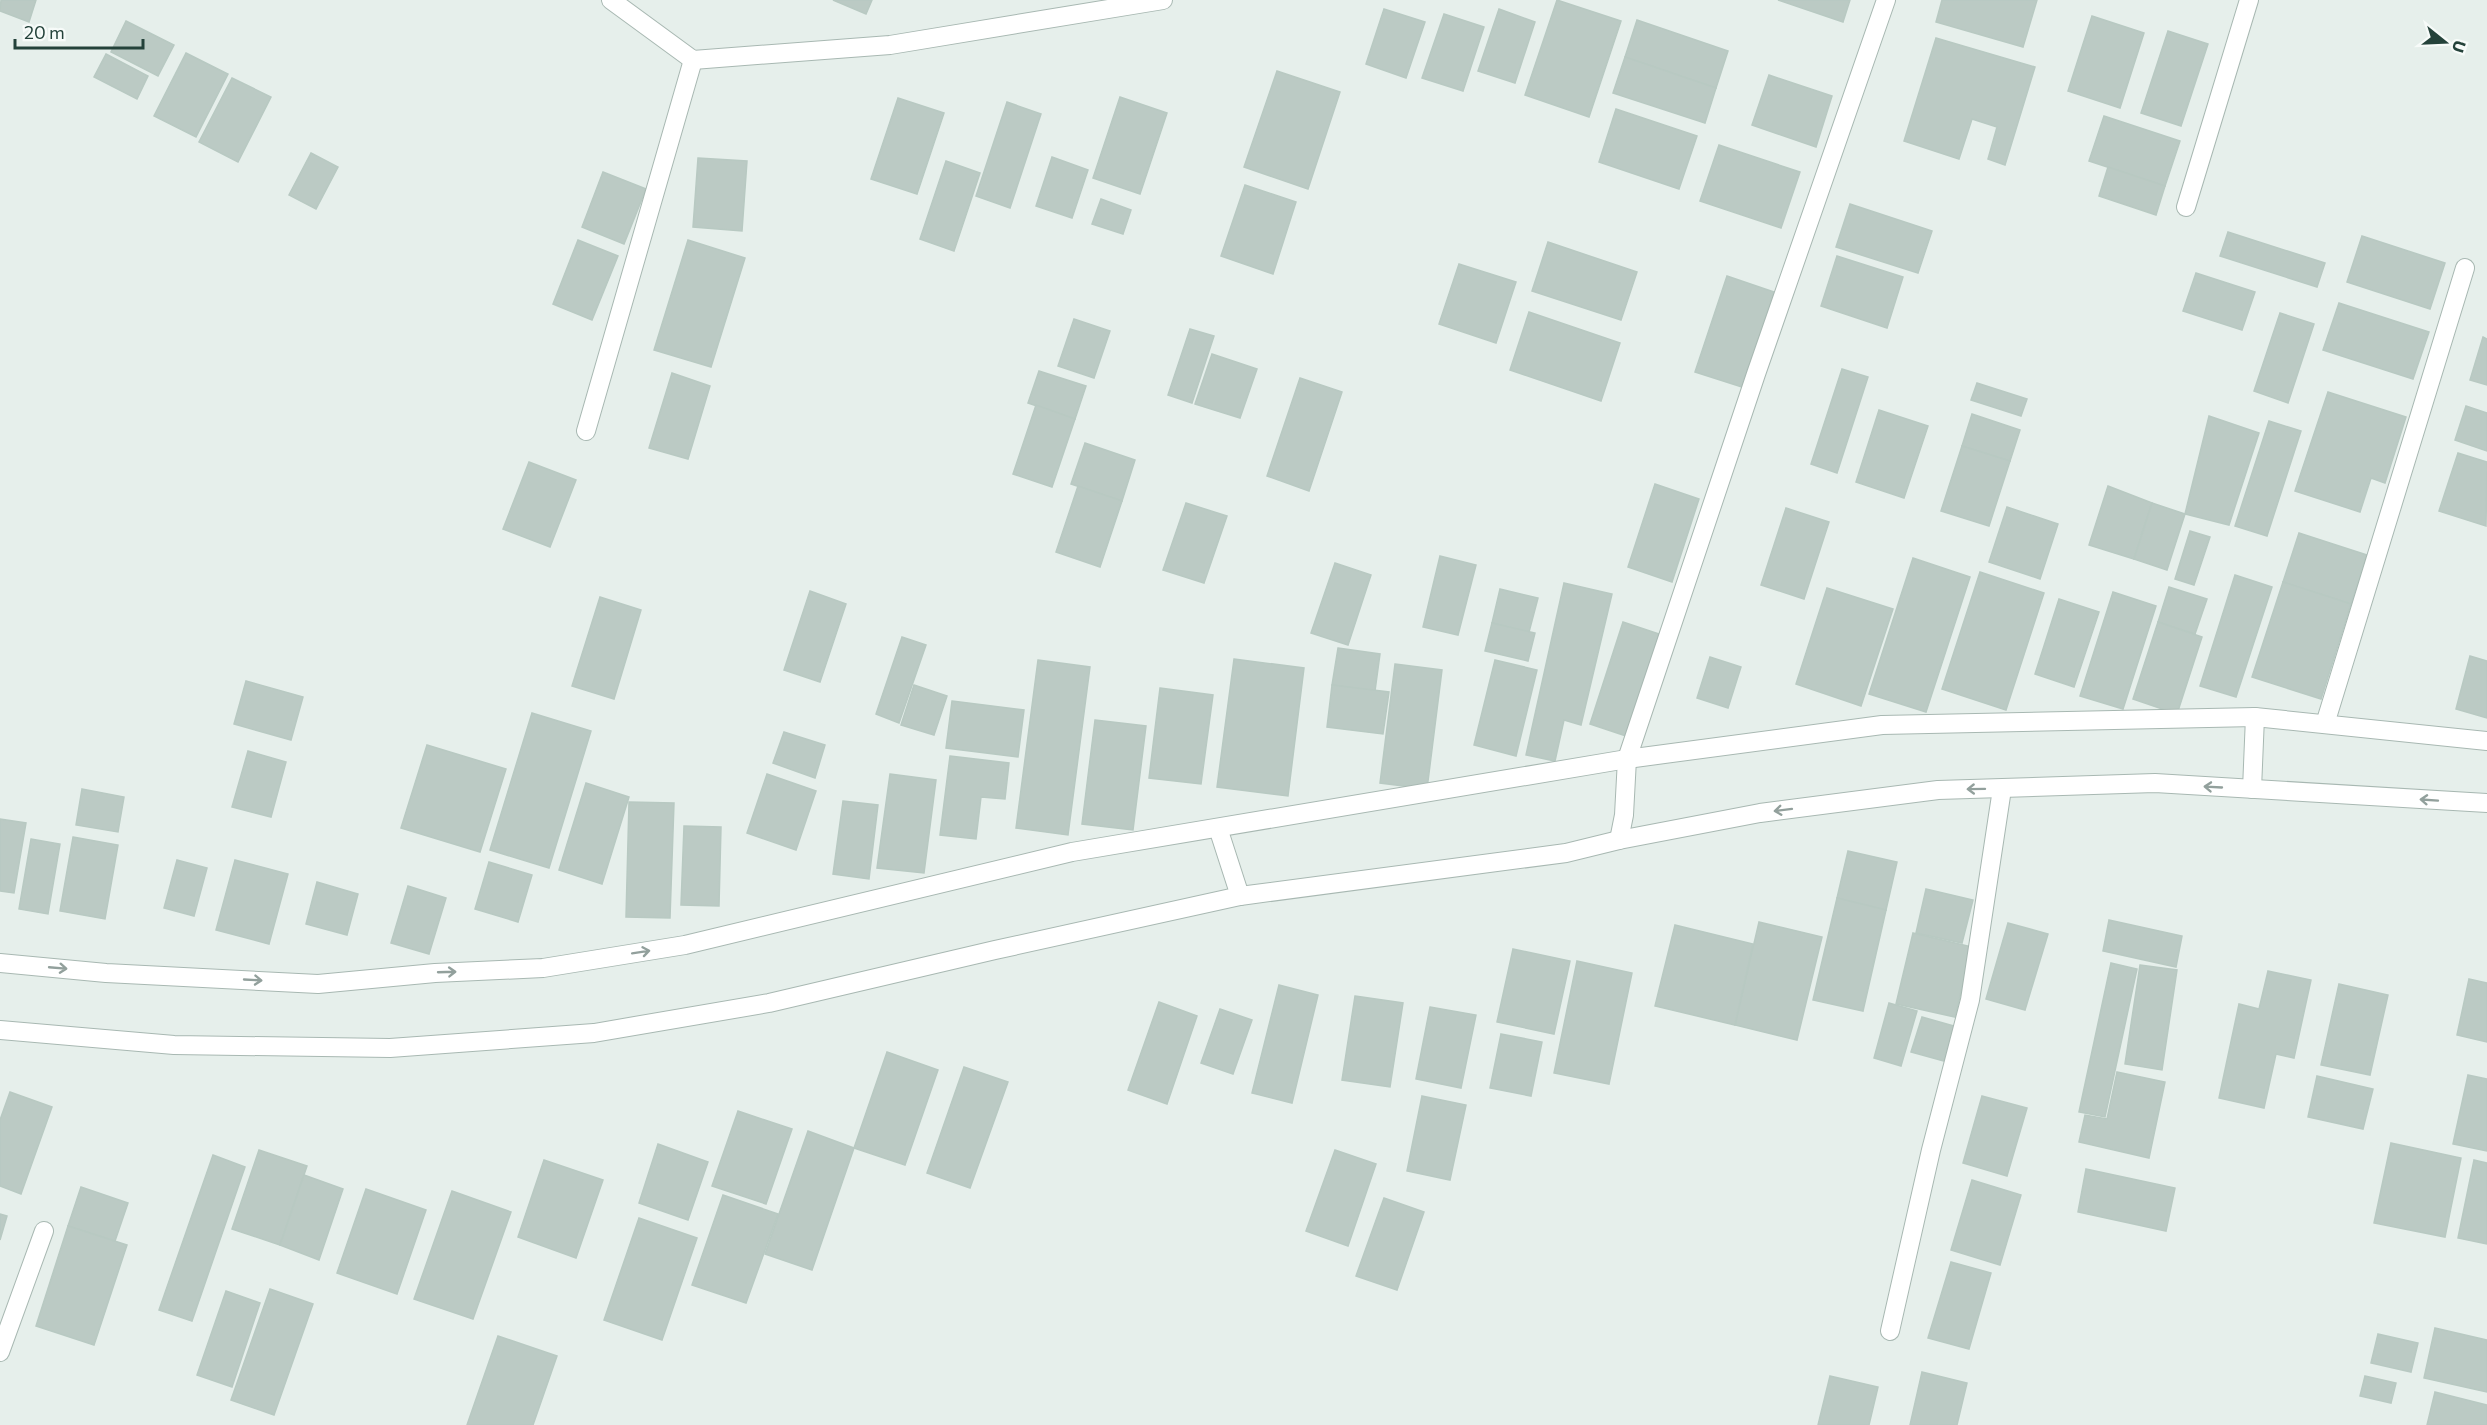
<svg xmlns="http://www.w3.org/2000/svg" width="2487" height="1425" font-family="Commissioner,sans-serif">
	<style>
		.building { fill: #bbcac4; stroke: #b8c9c2; stroke-width: 1.5 }
		.lines { fill: none; stroke-linecap: round; stroke-linejoin: round }
		.minor-casing { stroke: #a8b8b2; stroke-width: 20 }
		.minor { stroke: #fff; stroke-width: 18 }
		.oneway { stroke: #92a09c }
	</style>
	<rect width="100%" height="100%" fill="#e6efeb"/>
	<!-- building -->
	<g class="building">
		<path d="M1,0h35l-7,22 -29,-11z"/>
		<path d="M833,0h39l-6,14z"/>
		<path d="M1557,0l64,21 -32,96 -64,-22z"/>
		<path d="M1778,0h72l-7,22z"/>
		<path d="M1942,0h95l-14,47 -87,-25z"/>
		<path d="M1384,9l41,13 -19,56 -40,-14z"/>
		<path d="M1499,9l36,13 -20,61 -37,-12z"/>
		<path d="M1444,14l40,13 -21,64 -41,-13z"/>
		<path d="M2092,16l52,17 -24,75 -52,-17z"/>
		<path d="M1637,20l91,31 -12,37 -91,-31z"/>
		<path d="M126,21l48,24 -16,31 -47,-24z"/>
		<path d="M2168,31l40,13 -27,82 -40,-13z"/>
		<path d="M1936,38l99,29 -30,98 -17,-6 9,-32 -25,-8 -13,40 -55,-18z"/>
		<path d="M186,53l42,21 -32,63 -42,-21z"/>
		<path d="M106,54l42,22 -11,23 -43,-22z"/>
		<path d="M1625,57l91,31 -11,35 -92,-30z"/>
		<path d="M1277,71l63,21 -32,97 -64,-22z"/>
		<path d="M1769,75l63,21 -16,51 -64,-22z"/>
		<path d="M232,78l39,19 -33,65 -39,-20z"/>
		<path d="M1120,97l47,16 -27,81 -47,-16z"/>
		<path d="M898,98l46,15 -27,81 -46,-15z"/>
		<path d="M1007,102l34,12 -31,94 -34,-12z"/>
		<path d="M1616,109l81,27 -18,53 -80,-27z"/>
		<path d="M2104,116l76,25 -15,45 -76,-25z"/>
		<path d="M1719,145l81,27 -19,56 -81,-27z"/>
		<path d="M311,153l27,14 -22,42 -27,-14z"/>
		<path d="M1052,157l36,13 -16,48 -36,-12z"/>
		<path d="M698,158l49,3 -5,70 -49,-4z"/>
		<path d="M946,161l34,12 -26,78 -34,-12z"/>
		<path d="M2108,167l57,19 -9,29 -57,-19z"/>
		<path d="M603,172l43,17 -22,55 -42,-17z"/>
		<path d="M1245,185l51,17 -23,72 -52,-18z"/>
		<path d="M1101,199l30,11 -8,24 -31,-10z"/>
		<path d="M1850,204l82,27 -14,42 -82,-26z"/>
		<path d="M2228,232l97,31 -8,24 -97,-31z"/>
		<path d="M2362,236l83,27 -15,46 -83,-27z"/>
		<path d="M578,240l40,16 -26,64 -39,-16z"/>
		<path d="M688,240l57,18 -34,109 -57,-17z"/>
		<path d="M1548,242l89,30 -16,48 -89,-29z"/>
		<path d="M1837,256l66,21 -16,51 -66,-22z"/>
		<path d="M1459,264l57,18 -20,61 -57,-19z"/>
		<path d="M2196,273l59,19 -13,38 -59,-19z"/>
		<path d="M1727,276l47,16 -32,95 -47,-15z"/>
		<path d="M2339,303l90,29 -16,47 -90,-29z"/>
		<path d="M1529,312l91,31 -19,58 -91,-31z"/>
		<path d="M2280,313l34,11 -26,79 -34,-12z"/>
		<path d="M1074,319l36,12 -16,47 -36,-12z"/>
		<path d="M1190,329l24,7 -22,67 -24,-8z"/>
		<path d="M2483,337l4,2v46l-17,-5z"/>
		<path d="M1212,354l45,15 -17,49 -45,-14z"/>
		<path d="M1842,369l26,8 -31,96 -26,-9z"/>
		<path d="M1039,371l47,15 -11,33 -47,-16z"/>
		<path d="M672,373l38,13 -22,73 -39,-11z"/>
		<path d="M1300,378l42,14 -33,99 -42,-15z"/>
		<path d="M1977,383l50,16 -6,17 -50,-16z"/>
		<path d="M2328,392l78,25 -21,66 -14,-5 -11,34 -65,-21z"/>
		<path d="M1036,405l39,14 -23,68 -39,-13z"/>
		<path d="M2466,406l21,7v38l-32,-11z"/>
		<path d="M1879,410l49,16 -24,72 -48,-16z"/>
		<path d="M1972,414l48,16 -10,31 -48,-15z"/>
		<path d="M2209,416l50,17 -30,92 -44,-11z"/>
		<path d="M2269,421l32,10 -34,105 -32,-10z"/>
		<path d="M1085,443l50,17 -13,41 -51,-17z"/>
		<path d="M1962,446l48,15 -21,65 -48,-15z"/>
		<path d="M2458,453l29,9 -1,64 -47,-15z"/>
		<path d="M529,462l47,18 -26,67 -47,-18z"/>
		<path d="M1655,484l44,15 -27,83 -44,-15z"/>
		<path d="M1078,486l44,15 -22,66 -44,-15z"/>
		<path d="M2108,486l44,17 -18,56 -45,-14z"/>
		<path d="M1186,503l41,13 -23,67 -41,-13z"/>
		<path d="M2152,503l33,11 -18,56 -33,-11z"/>
		<path d="M2007,507l51,17 -18,55 -51,-17z"/>
		<path d="M1786,508l43,14 -25,77 -43,-14z"/>
		<path d="M2190,531l20,6 -16,48 -19,-6z"/>
		<path d="M2299,533l68,22 -16,49 -68,-22z"/>
		<path d="M1440,556l36,9 -18,70 -35,-8z"/>
		<path d="M1913,558l57,19 -44,135 -57,-18z"/>
		<path d="M1335,563l36,12 -23,70 -37,-12z"/>
		<path d="M1980,572l64,21 -38,117 -64,-21z"/>
		<path d="M2235,575l37,12 -36,110 -36,-11z"/>
		<path d="M2283,582l68,22 -30,95 -69,-22z"/>
		<path d="M1564,583l48,11 -31,131 -17,-5 -9,41 -29,-6z"/>
		<path d="M2169,587l38,12 -12,35 -37,-12z"/>
		<path d="M1827,588l66,21 -32,97 -65,-22z"/>
		<path d="M1500,589l38,9 -9,34 -37,-9z"/>
		<path d="M810,591l36,13 -26,78 -36,-12z"/>
		<path d="M2113,592l43,14 -33,103 -43,-13z"/>
		<path d="M600,597l41,13 -27,89 -42,-13z"/>
		<path d="M2059,599l40,13 -25,75 -39,-13z"/>
		<path d="M1623,622l39,13 -33,102 -39,-13z"/>
		<path d="M2158,622l44,15 -25,77 -44,-15z"/>
		<path d="M1492,623l43,10 -7,28 -43,-10z"/>
		<path d="M902,637l24,8 -27,78 -23,-9z"/>
		<path d="M1338,648l42,6 -5,37 -43,-6z"/>
		<path d="M2470,656l17,5v57l-31,-9z"/>
		<path d="M1710,657l31,10 -13,41 -31,-10z"/>
		<path d="M1234,659l70,9 -16,128 -71,-9z"/>
		<path d="M1038,660l52,7 -22,168 -52,-7z"/>
		<path d="M1495,660l42,10 -21,86 -42,-11z"/>
		<path d="M1395,664l47,6 -15,119 -47,-6z"/>
		<path d="M246,681l57,16 -12,43 -57,-16z"/>
		<path d="M914,685l33,11 -13,39 -33,-10z"/>
		<path d="M1332,685l57,7 -6,42 -56,-7z"/>
		<path d="M1160,688l53,7 -12,89 -52,-6z"/>
		<path d="M952,701l72,9 -6,47 -72,-9z"/>
		<path d="M532,713l59,18 -42,137 -59,-18z"/>
		<path d="M1095,720l51,6 -13,104 -51,-6z"/>
		<path d="M784,732l41,13 -10,33 -42,-15z"/>
		<path d="M427,745l79,24 -26,83 -79,-24z"/>
		<path d="M248,751l38,11 -15,55 -39,-10z"/>
		<path d="M950,756l59,7 -4,36 -24,-2 -5,42 -36,-4z"/>
		<path d="M767,774l49,17 -20,59 -49,-17z"/>
		<path d="M890,774l46,6 -12,93 -47,-5z"/>
		<path d="M586,783l43,14 -27,87 -43,-14z"/>
		<path d="M82,789l42,8 -6,35 -42,-7z"/>
		<path d="M843,801l35,4 -9,74 -36,-5z"/>
		<path d="M629,802l45,1 -4,115 -44,-1z"/>
		<path d="M0,819l26,4 -12,70 -14,-2z"/>
		<path d="M684,826l37,1 -2,79 -38,-1z"/>
		<path d="M73,837l45,8 -13,74 -45,-8z"/>
		<path d="M31,839l29,5 -12,70 -29,-5z"/>
		<path d="M1848,851l49,11 -11,48 -49,-12z"/>
		<path d="M177,860l30,8 -13,48 -30,-8z"/>
		<path d="M235,860l53,14 -19,70 -53,-14z"/>
		<path d="M489,862l43,13 -14,47 -43,-13z"/>
		<path d="M317,882l41,12 -11,41 -41,-11z"/>
		<path d="M408,886l38,12 -17,56 -38,-11z"/>
		<path d="M1926,889l47,11 -11,43 -46,-10z"/>
		<path d="M1837,898l49,12 -23,101 -50,-11z"/>
		<path d="M2109,920l73,16 -6,31 -73,-16z"/>
		<path d="M1759,922l63,15 -25,103 -62,-15z"/>
		<path d="M2008,923l40,11 -23,76 -39,-11z"/>
		<path d="M1675,925l78,19 -18,81 -80,-19z"/>
		<path d="M1913,933l59,14 -17,70 -59,-13z"/>
		<path d="M1513,949l57,12 -16,73 -57,-12z"/>
		<path d="M1577,961l55,12 -23,111 -55,-11z"/>
		<path d="M2111,963l26,6 -32,148 -26,-5z"/>
		<path d="M2140,965l37,5 -15,100 -37,-6z"/>
		<path d="M2268,971l43,9 -17,78 -18,-4 -12,54 -45,-10 20,-94 20,5z"/>
		<path d="M2469,979l18,4v59l-30,-7z"/>
		<path d="M2339,984l49,11 -18,80 -49,-10z"/>
		<path d="M1279,985l39,10 -26,108 -40,-10z"/>
		<path d="M1355,996l48,7 -13,84 -48,-7z"/>
		<path d="M1159,1002l38,14 -30,88 -39,-14z"/>
		<path d="M1889,1003l28,8 -16,55 -27,-8z"/>
		<path d="M1430,1007l46,8 -15,73 -45,-9z"/>
		<path d="M1220,1009l32,11 -19,54 -32,-11z"/>
		<path d="M1922,1017l32,9 -10,35 -33,-9z"/>
		<path d="M1501,1034l41,8 -11,54 -41,-8z"/>
		<path d="M887,1052l51,18 -33,95 -51,-17z"/>
		<path d="M964,1067l44,15 -38,106 -43,-15z"/>
		<path d="M2117,1072l48,10 -16,76 -70,-16 6,-27 22,4z"/>
		<path d="M2468,1075l19,4v72l-34,-7z"/>
		<path d="M2317,1076l56,13 -10,40 -55,-12z"/>
		<path d="M10,1092l42,15 -31,87 -21,-8v-66z"/>
		<path d="M1422,1096l44,9 -16,75 -43,-9z"/>
		<path d="M1982,1096l45,12 -20,68 -44,-13z"/>
		<path d="M738,1111l54,18 -26,75 -54,-18z"/>
		<path d="M808,1131l46,17 -42,122 -47,-16z"/>
		<path d="M2391,1143l70,15 -16,79 -71,-14z"/>
		<path d="M658,1144l50,18 -20,58 -49,-17z"/>
		<path d="M259,1150l48,16 -27,79 -48,-16z"/>
		<path d="M1335,1150l41,14 -28,82 -42,-15z"/>
		<path d="M213,1155l32,12 -53,154 -33,-11z"/>
		<path d="M544,1160l59,20 -27,78 -58,-21z"/>
		<path d="M2474,1160l13,3v81l-29,-6z"/>
		<path d="M2086,1169l89,19 -9,43 -88,-19z"/>
		<path d="M304,1175l39,14 -24,71 -39,-15z"/>
		<path d="M1972,1180l49,15 -21,70 -49,-15z"/>
		<path d="M81,1187l47,16 -13,38 -47,-15z"/>
		<path d="M366,1189l60,21 -29,84 -60,-21z"/>
		<path d="M452,1191l59,21 -38,107 -59,-20z"/>
		<path d="M723,1195l55,19 -32,89 -54,-18z"/>
		<path d="M1384,1198l40,14 -27,78 -41,-14z"/>
		<path d="M0,1214l7,2 -7,24z"/>
		<path d="M639,1218l58,20 -35,102 -58,-20z"/>
		<path d="M68,1226l59,19 -33,100 -58,-19z"/>
		<path d="M1951,1262l40,11 -22,76 -41,-11z"/>
		<path d="M270,1289l43,15 -39,111 -43,-15z"/>
		<path d="M226,1291l34,12 -28,84 -35,-12z"/>
		<path d="M2435,1328l52,12v52l-63,-14z"/>
		<path d="M2378,1334l40,9 -7,29 -40,-9z"/>
		<path d="M498,1336l59,20 -24,69h-66z"/>
		<path d="M1922,1372l45,11 -10,42h-47z"/>
		<path d="M1830,1376l48,11 -9,38h-51z"/>
		<path d="M2365,1376l31,7 -5,20 -31,-7z"/>
		<path d="M2435,1392l52,13v20h-60z"/>
	</g>
	<g class="lines">
		<defs>
			<g id="minor">
				<path d="M611,0l82,60 197,-15 273,-45"/>
				<path d="M2186,207l63,-207"/>
				<path d="M586,431l107,-371"/>
				<path d="M2325,724l140,-456"/>
				<path d="M2252,789l3,-72"/>
				<path d="M1218,828l22,68"/>
				<path d="M1619,840l5,-25 3,-56 129,-385 130,-374"/>
				<path d="M0,963l106,10 212,11 117,-11 108,-5 142,-23 387,-93 555,-93 255,-34 373,-8 232,24"/>
				<path d="M0,1030l174,15 216,3 204,-15 175,-30 226,-53 245,-54 326,-43 53,-13 141,-27 178,-23 217,-7 332,20"/>
				<path d="M1890,1331l41,-181 39,-150 32,-211"/>
				<path d="M0,1352l44,-121"/>
			</g>
		</defs>
		<!-- minor casing -->
		<use href="#minor" class="minor-casing"/>
		<!-- minor -->
		<use href="#minor" class="minor"/>
	</g>
	<!-- one-way arrows -->
	<defs><path id="oneway-shaft" d="M-6 0H5M1.5-3L5.5 0L1.5 3" fill="none" stroke-width="1.6" stroke-linecap="round" stroke-linejoin="round" transform="scale(1.5)"/></defs>
	<g class="oneway">
		<use href="#oneway-shaft" transform="translate(2213 787) rotate(-177)"/>
		<use href="#oneway-shaft" transform="translate(1976 789) rotate(179)"/>
		<use href="#oneway-shaft" transform="translate(2429 800) rotate(-176)"/>
		<use href="#oneway-shaft" transform="translate(1783 810) rotate(173)"/>
		<use href="#oneway-shaft" transform="translate(641 952) rotate(-9)"/>
		<use href="#oneway-shaft" transform="translate(58 968) rotate(5)"/>
		<use href="#oneway-shaft" transform="translate(447 972) rotate(-2)"/>
		<use href="#oneway-shaft" transform="translate(253 980) rotate(3)"/>
	</g>
	<!-- north arrow -->
	<g transform="translate(2445 42) rotate(108)" stroke="#f7fbf9" stroke-width="4.5" paint-order="stroke">
	<path d="M0-4.5L10 22L0 15L-10 22Z" fill="#24423a"/>
	<text y="-9" font-size="16" font-weight="bold" text-anchor="middle" fill="#24423a">U</text>
	</g>
	<!-- scale -->
	<path d="M15 39v9h128v-9" fill="none" stroke="#24423a" stroke-width="3"/>
	<text x="24" y="39" font-size="18" fill="#24423a" stroke="#f7fbf9" stroke-width="4.5" paint-order="stroke">20 m</text>
</svg>
